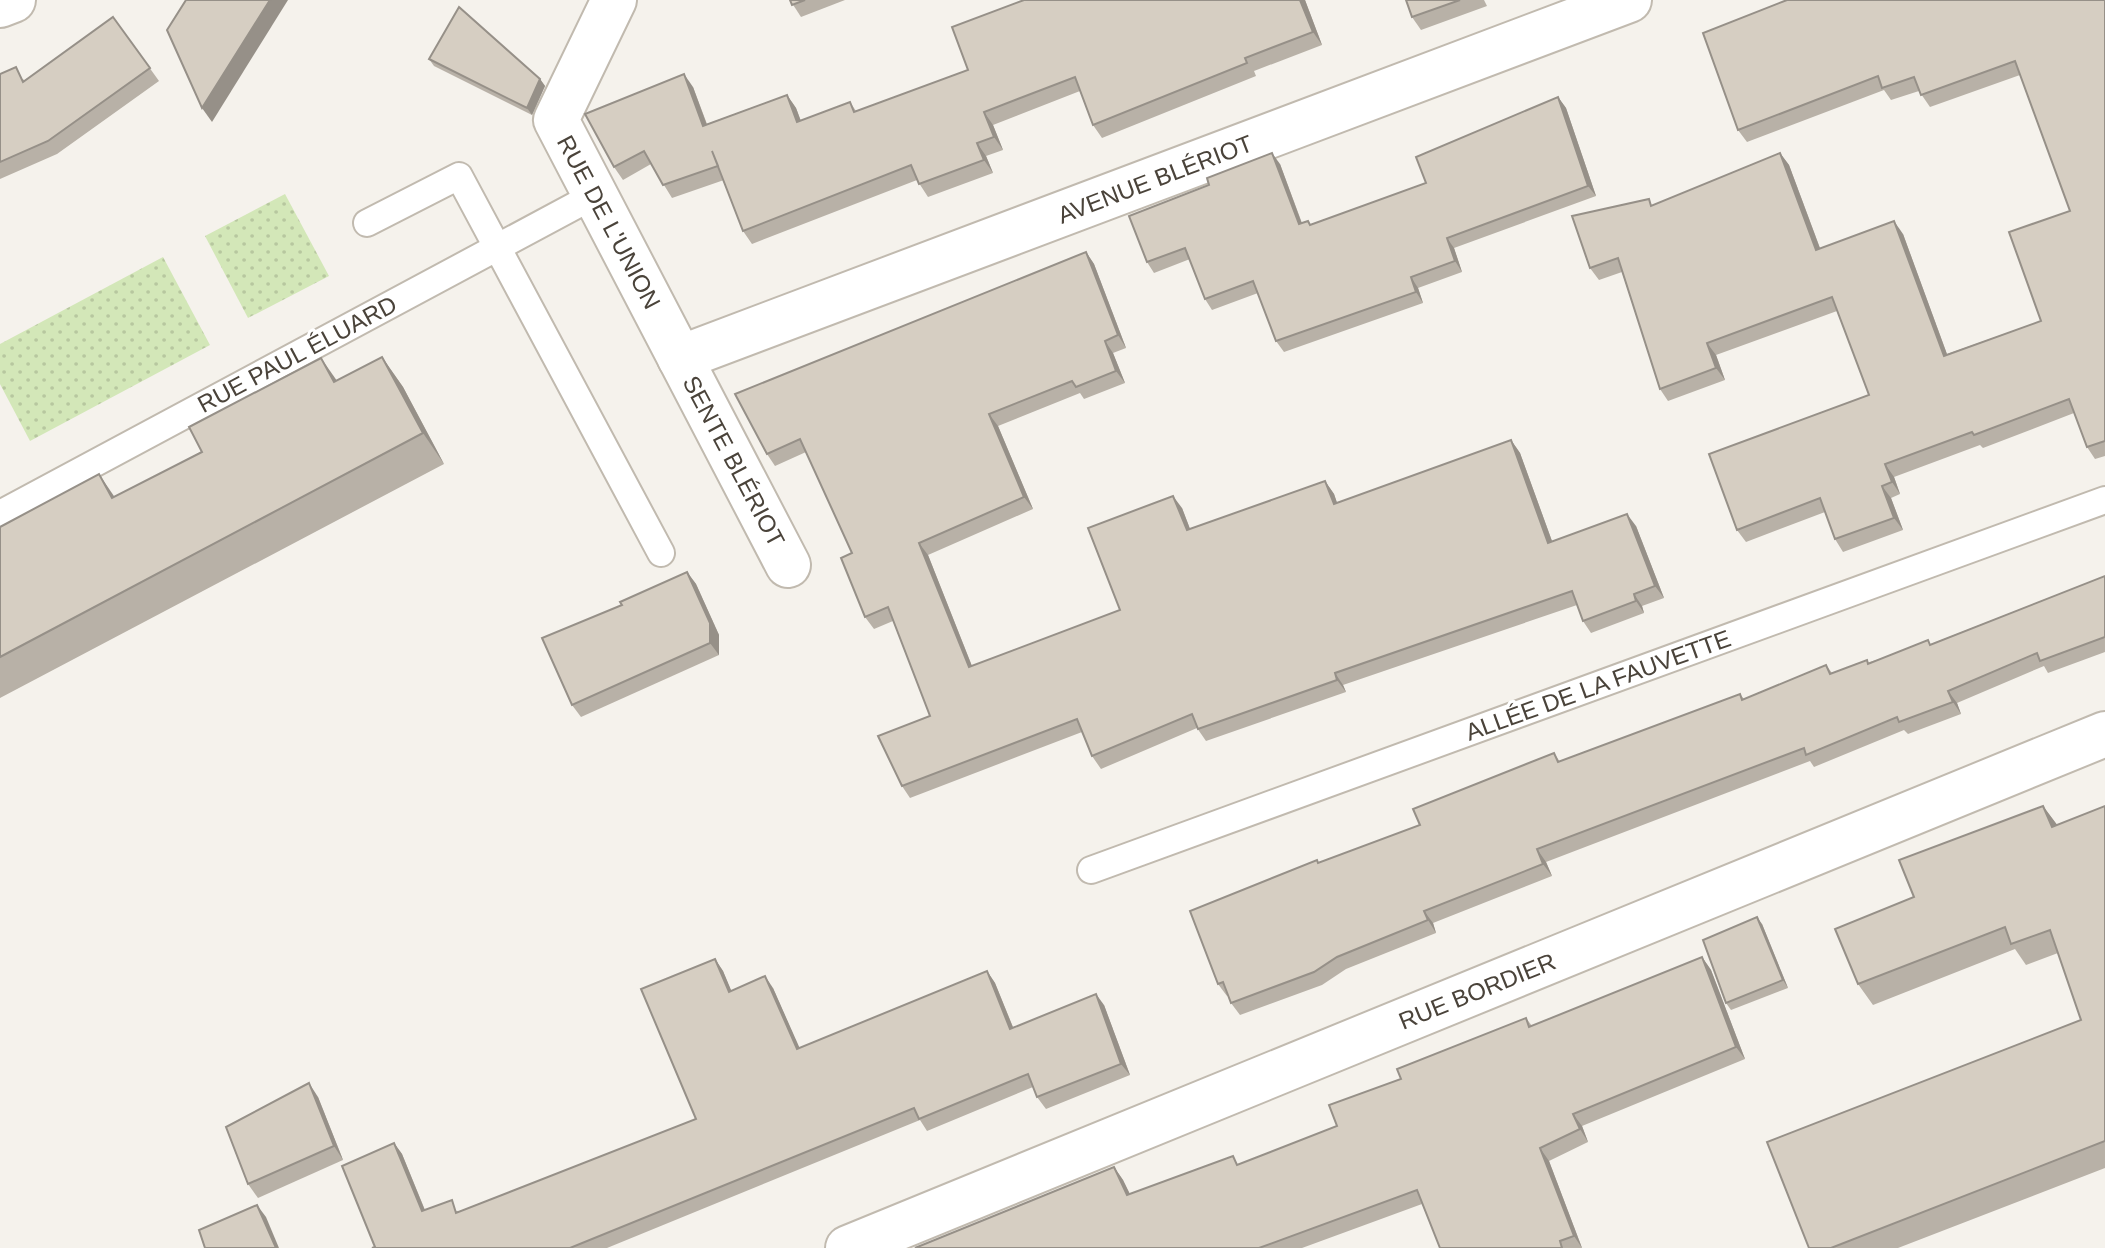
<svg xmlns="http://www.w3.org/2000/svg" width="2105" height="1248" font-family="Helvetica,sans-serif">
	<style>
		.park { fill: url(#park-dots) }
		.lines { fill: none; stroke-linecap: round; stroke-linejoin: round }
		.service-casing { stroke: #c1baaf; stroke-width: 30 }
		.minor-casing { stroke: #c1baaf; stroke-width: 48 }
		.service { stroke: #fff; stroke-width: 26 }
		.minor { stroke: #fff; stroke-width: 44 }
		.wall { fill: #b8b1a7 }
		.shaded-wall { fill: #969088 }
		.building { fill: #d6cec2; stroke: #969088; stroke-width: 2 }
		.labels { text-anchor: middle; dominant-baseline: central; stroke-width: 6; stroke-linejoin: round; paint-order: stroke }
		.street-label { font-size: 24px; fill: #4a433a; stroke: #fff }
	</style>
	<defs>
		<pattern id="park-dots" width="8" height="8" patternUnits="userSpaceOnUse" patternTransform="scale(2)"><rect width="8" height="8" fill="#d3e7b8"/><path d="M2 2h.1M6 6h.1" fill="none" stroke="#b7c79f" stroke-width="1.8" stroke-linecap="round"/></pattern>
	</defs>
	<rect width="100%" height="100%" fill="#f5f2ec"/>
	<!-- park -->
	<g class="park">
		<path d="M285,194l44,82 -81,42 -43,-82z"/>
		<path d="M163,257l47,88 -180,96 -30,-57v-40z"/>
	</g>
	<g class="lines">
		<defs>
			<g id="service">
				<path d="M367,223l92,-47 202,377"/>
				<path d="M0,514l595,-319"/>
				<path d="M1091,870l1014,-370"/>
			</g>
			<g id="minor">
				<path d="M614,0l-58,120 232,445"/>
				<path d="M0,5l13,-5"/>
				<path d="M680,358l949,-358"/>
				<path d="M848,1248l1257,-514"/>
			</g>
		</defs>
		<!-- service casing -->
		<use href="#service" class="service-casing"/>
		<!-- minor casing -->
		<use href="#minor" class="minor-casing"/>
		<!-- service -->
		<use href="#service" class="service"/>
		<!-- minor -->
		<use href="#minor" class="minor"/>
	</g>
	<!-- wall -->
	<g class="wall">
		<path d="M790,0h55l-44,17z"/>
		<path d="M1024,0h281l17,45 -68,26 2,5 -154,62 -9,-13 -13,-34 -87,34 10,25 -17,6 7,17 -65,24 -11,-17 -165,64 -9,-13 -19,-51 -52,18 -21,-34 -28,16 -9,-13 79,-80 14,37 80,-29 9,13 5,13 49,-19 6,9 112,-41z"/>
		<path d="M1406,0h78l3,6 -66,24 -9,-13z"/>
		<path d="M2105,0v456l-10,3 -8,-12 -13,-34 -91,35 -3,-3 -86,32 6,17 -9,4 12,32 -60,22 -8,-13 -10,-27 -79,30 -9,-12 132,-135 -32,-84 -121,44 9,25 -57,21 -8,-12 -38,-117 -23,8 -9,-12 63,-63 127,-52 9,12 31,83 83,-14 44,120 94,-33 29,-110 -50,-136 -90,32 -11,-16 -28,9 -7,-10 -137,52 -9,-12 -35,-97z"/>
		<path d="M113,17l46,64 -102,73 -57,25v-105l25,6z"/>
		<path d="M429,59l111,20 5,7 -13,29 -98,-49z"/>
		<path d="M1558,97l8,11 30,88 -142,52 8,24 -44,16 5,15 -139,49 -8,-11 -18,-48 -46,17 -7,-11 -15,-40 -36,14 -7,-11 133,-98 22,59 6,-2 3,4 115,-42z"/>
		<path d="M1086,252l8,12 32,84 -13,5 12,30 -41,16 -4,-6 -82,33 35,83 -105,46 44,111 148,-56 62,-102 8,21 135,-48 9,13 3,9 174,-63 9,13 32,88 84,-15 28,72 -22,8 2,7 -53,20 -8,-12 -6,-16 -234,80 3,7 -140,49 -9,-13 -96,41 -9,-13 -10,-24 -172,66 -8,-12 28,-70 -37,-95 -19,8 -9,-12 -13,-64 -46,-101 -31,14 -8,-12z"/>
		<path d="M382,357l21,30 41,77 -444,234v-171l115,-30z"/>
		<path d="M687,572l9,12 23,51v20l-138,62 -9,-12 50,-100z"/>
		<path d="M2105,576v76l-57,21 -4,-7 -87,37 4,11 -53,20 -4,-4 -90,37 -4,-6 -264,101 6,14 -119,47 3,10 -90,36 -24,16 -82,30 -9,-12 -3,-8 -1,1 -9,-12 101,-121 101,-38 134,-72 6,9 180,-68 4,5 82,-34 6,8 99,-29z"/>
		<path d="M2043,806l14,19 48,-19v362l-207,80h-89l272,-228 -23,-67 -32,12 -11,-16 -142,56 -15,-21z"/>
		<path d="M1762,924l26,64 -57,22 -5,-7z"/>
		<path d="M1702,957l9,13 34,89 -163,67 6,16 -39,19 33,87h-142l-18,-44 -120,44h-387l199,-81 9,13 7,14 109,-29 98,-39 64,-47 125,-61 6,8z"/>
		<path d="M715,959l8,12 8,20 42,-3 26,60 188,-77 8,12 18,44 91,-22 26,70 -84,34 -9,-12 -4,-10 -106,44 -7,-11 -313,128h-235l3,-1 19,-104 8,11 23,56 35,1 236,-92z"/>
		<path d="M318,1097l25,63 -85,38 -10,-14z"/>
	</g>
	<!-- shaded-wall -->
	<g class="shaded-wall">
		<path d="M270,0h18l-76,122 -10,-14z"/>
		<path d="M1300,0h5l17,45 -9,-13z"/>
		<path d="M684,74l9,13 19,52 -9,-13z"/>
		<path d="M540,79l5,7 -13,29 -5,-7z"/>
		<path d="M787,95l9,13 10,27 -9,-13z"/>
		<path d="M1558,97l8,11 30,88 -8,-10z"/>
		<path d="M984,112l9,13 10,25 -9,-13z"/>
		<path d="M977,143l9,13 7,17 -9,-13z"/>
		<path d="M1272,153l8,11 26,71 -7,-11z"/>
		<path d="M1780,153l9,12 36,97 -9,-12z"/>
		<path d="M1894,221l9,13 49,134 -8,-12z"/>
		<path d="M1447,238l7,10 8,24 -7,-11z"/>
		<path d="M1086,252l8,12 32,84 -8,-13z"/>
		<path d="M1411,277l7,11 5,15 -7,-11z"/>
		<path d="M1105,341l8,12 12,30 -9,-12z"/>
		<path d="M1707,343l9,12 9,25 -9,-12z"/>
		<path d="M382,357l21,30 41,77 -21,-31z"/>
		<path d="M321,358l21,30 -8,-6z"/>
		<path d="M989,414l9,12 35,83 -9,-12z"/>
		<path d="M1511,440l9,13 37,102 -9,-12z"/>
		<path d="M1885,464l9,13 6,17 -8,-12z"/>
		<path d="M99,474l21,31 -8,-7z"/>
		<path d="M1325,481l9,13 8,23 -8,-13z"/>
		<path d="M1882,486l9,12 12,32 -9,-12z"/>
		<path d="M1173,496l9,12 13,34 -8,-12z"/>
		<path d="M1627,514l9,12 28,72 -9,-12z"/>
		<path d="M919,543l9,12 49,124 -8,-12z"/>
		<path d="M687,572l9,12 23,51v20l-9,-12z"/>
		<path d="M1634,594l8,12 2,7 -8,-12z"/>
		<path d="M1335,673l8,12 3,7 -9,-12z"/>
		<path d="M1948,691l9,12 4,11 -8,-12z"/>
		<path d="M2043,806l15,20 -6,1z"/>
		<path d="M1537,849l9,13 6,14 -9,-12z"/>
		<path d="M1424,911l9,12 3,10 -8,-13z"/>
		<path d="M1757,917l5,7 26,64 -5,-8z"/>
		<path d="M1702,957l9,13 34,89 -9,-12z"/>
		<path d="M715,959l8,12 14,33 -8,-12z"/>
		<path d="M987,971l8,12 23,57 -8,-11z"/>
		<path d="M765,976l8,12 32,72 -8,-11z"/>
		<path d="M1096,994l8,11 26,70 -9,-11z"/>
		<path d="M309,1083l9,14 25,63 -9,-14z"/>
		<path d="M1573,1114l9,12 6,16 -8,-13z"/>
		<path d="M394,1143l8,11 28,69 -8,-12z"/>
		<path d="M1540,1148l9,13 33,87 -8,-12z"/>
		<path d="M1114,1167l9,13 13,27 -9,-12z"/>
		<path d="M257,1205l9,12 13,31h-3z"/>
	</g>
	<!-- building -->
	<g class="building">
		<path d="M186,0h84l-68,108 -35,-78z"/>
		<path d="M790,0h15l-13,5z"/>
		<path d="M1024,0h276l13,32 -68,26 2,5 -154,62 -18,-48 -91,35 10,25 -17,6 7,17 -65,24 -8,-19 -168,66 -31,-80 6,15 -55,19 -19,-34 -30,16 -29,-53 99,-40 19,52 84,-31 10,27 53,-20 4,10 114,-42 -16,-43z"/>
		<path d="M1406,0h54l-48,17z"/>
		<path d="M1787,0h318v441l-18,6 -18,-48 -95,36 -2,-3 -87,32 7,18 -10,4 12,32 -59,21 -15,-41 -83,32 -28,-76 160,-59 -37,-98 -125,46 9,25 -56,21 -42,-131 -28,10 -18,-52 77,-17 2,7 129,-53 36,97 78,-29 50,135 97,-35 -32,-89 61,-21 -55,-150 -94,34 -7,-18 -32,11 -4,-12 -140,54 -35,-97z"/>
		<path d="M459,7l81,72 -13,29 -98,-49z"/>
		<path d="M113,17l37,51 -102,73 -48,21v-88l16,-7 7,15z"/>
		<path d="M1558,97l30,89 -141,52 8,23 -44,16 5,15 -140,49 -23,-60 -48,18 -20,-51 -38,14 -18,-46 80,-31 -2,-7 65,-25 27,71 9,-3 2,4 116,-42 -10,-26z"/>
		<path d="M1086,252l32,83 -13,6 11,30 -40,16 -4,-6 -83,33 35,83 -105,46 50,124 151,-57 -32,-82 85,-32 14,34 138,-49 9,23 177,-64 37,103 79,-29 28,72 -21,8 2,7 -53,20 -11,-30 -237,82 2,7 -139,49 -6,-15 -100,42 -15,-37 -175,67 -24,-50 52,-20 -42,-109 -23,10 -24,-59 11,-5 -52,-114 -33,15 -32,-60z"/>
		<path d="M382,357l41,76 -423,224v-130l99,-53 13,24 90,-46 -13,-25 132,-69 13,24z"/>
		<path d="M687,572l23,51v20l-138,62 -30,-67 80,-33 -2,-3z"/>
		<path d="M2105,576v61l-65,24 -3,-8 -89,38 5,11 -54,20 -2,-5 -91,38 -2,-7 -267,101 6,15 -119,47 4,9 -91,37 -23,15 -83,31 -8,-21 -5,2 -28,-73 127,-51 1,3 102,-38 -7,-16 141,-56 4,9 182,-68 2,6 84,-35 4,9 37,-14 1,4 60,-24 2,5z"/>
		<path d="M2043,806l9,21 53,-21v335l-274,107h-22l-42,-106 314,-122 -31,-90 -39,14 -6,-17 -147,57 -23,-55 79,-32 -15,-37z"/>
		<path d="M1757,917l26,63 -57,23 -23,-63z"/>
		<path d="M1702,957l34,90 -163,67 7,15 -40,19 34,88 -14,5 2,7h-122l-23,-58 -158,58h-344l199,-81 13,28 106,-39 4,9 100,-39 -8,-21 72,-26 -4,-10 129,-51 3,9z"/>
		<path d="M715,959l14,33 36,-16 32,73 190,-78 23,58 86,-35 25,70 -84,33 -9,-23 -109,45 -5,-11 -344,140h-198l3,-1 -33,-81 52,-23 28,68 30,-11 4,13 240,-94 -55,-130z"/>
		<path d="M309,1083l25,63 -86,38 -22,-57z"/>
		<path d="M257,1205l19,43h-71l-6,-18z"/>
	</g>
	<g class="labels">
		<!-- street labels -->
		<g class="street-label">
			<text transform="translate(1155 179) rotate(-21)">AVENUE BLÉRIOT</text>
			<text transform="translate(609 222) rotate(62)">RUE DE L'UNION</text>
			<text transform="translate(297 354) rotate(-28)">RUE PAUL ÉLUARD</text>
			<text transform="translate(734 461) rotate(62)">SENTE BLÉRIOT</text>
			<text transform="translate(1598 685) rotate(-20)">ALLÉE DE LA FAUVETTE</text>
			<text transform="translate(1477 991) rotate(-22)">RUE BORDIER</text>
		</g>
	</g>
</svg>
